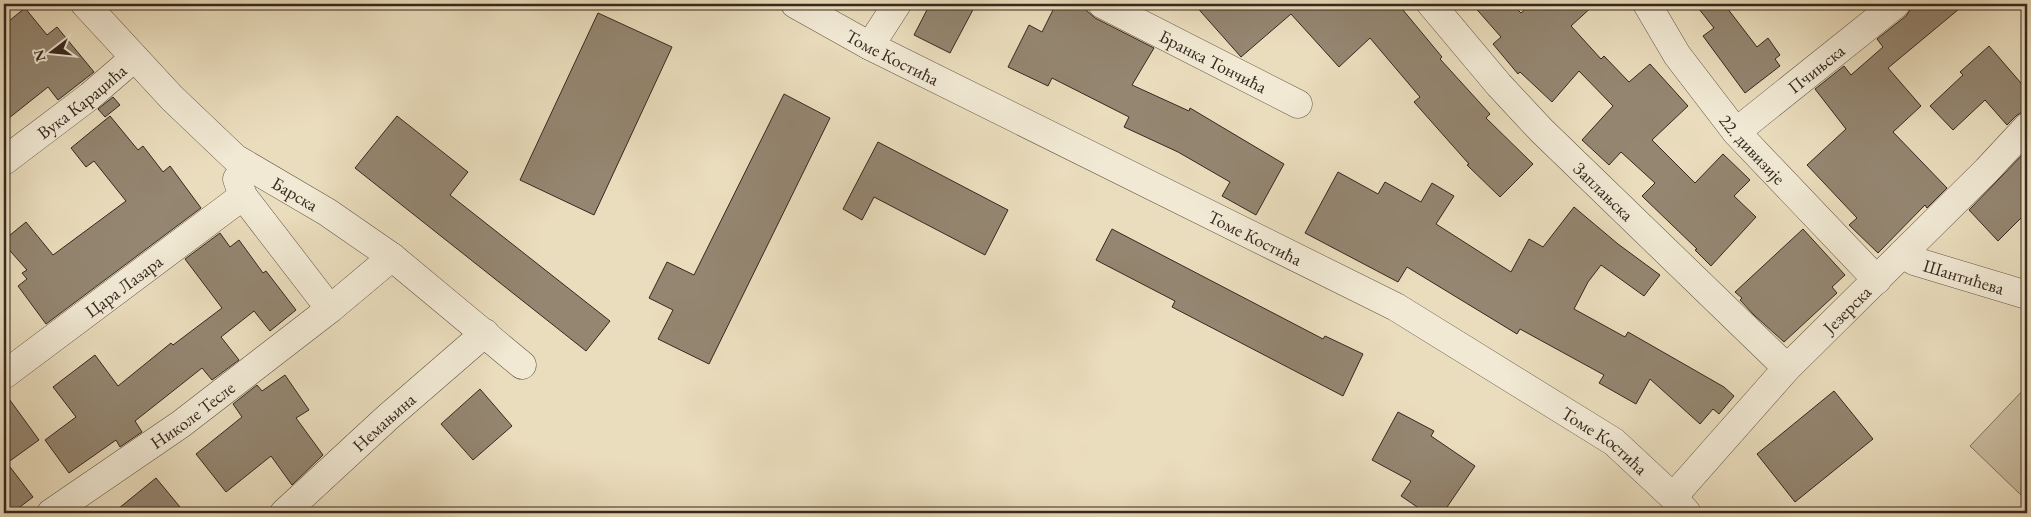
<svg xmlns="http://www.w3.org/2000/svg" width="2031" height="517" font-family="'EB Garamond',serif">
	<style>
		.green { fill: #cbbea2; stroke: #807360 }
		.building { fill: #948671; stroke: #36281f }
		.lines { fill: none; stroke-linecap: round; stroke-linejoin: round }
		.minor-casing { stroke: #635546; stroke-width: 29 }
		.minor { stroke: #f1e9d4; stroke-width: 28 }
		.labels { text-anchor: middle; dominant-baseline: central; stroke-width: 4; stroke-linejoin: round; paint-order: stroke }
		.street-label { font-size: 18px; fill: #36281f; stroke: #f1e9d4 }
	</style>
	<rect width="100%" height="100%" fill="#eaddbd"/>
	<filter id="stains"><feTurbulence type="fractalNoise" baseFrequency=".004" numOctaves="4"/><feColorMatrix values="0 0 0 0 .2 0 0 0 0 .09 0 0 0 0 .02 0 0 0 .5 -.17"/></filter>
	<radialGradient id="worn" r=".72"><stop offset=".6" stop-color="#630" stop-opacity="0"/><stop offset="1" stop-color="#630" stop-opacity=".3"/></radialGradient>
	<!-- green -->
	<path class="green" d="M2027,386v102l-6,7 -51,-49z"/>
	<!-- building -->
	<g class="building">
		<path d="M930,4h46l-26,49 -36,-18z"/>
		<path d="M1056,4h31l-1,6 9,8 59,30 -22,37 57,26 1,-3 94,56 -28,51 -34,-19 8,-14 -52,-30 -54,-25 5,-10 -77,-39 -4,8 -40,-19 21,-42 13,7z"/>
		<path d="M1194,4h204l44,53 -2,2 50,55 -4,4 47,46 -33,33 -33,-32 2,-1 -55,-62 6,-5 -50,-59 -31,29 -48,-53 -50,43z"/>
		<path d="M1472,4h40l9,9 10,-9h64l-24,22 30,33 3,-3 25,26 21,-18 38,42 -36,34 43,43 28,-29 27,26 -16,16 22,21 -45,49 -16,-16 2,-1 -55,-53 13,-13 -34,-31 -12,13 -27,-25 31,-34 -34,-35 -27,31 -32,-30 -2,2 -25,-30 8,-7z"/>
		<path d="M1695,4h29l33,43 11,-9 12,17 -5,4 5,7 -35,27 -42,-57 11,-8z"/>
		<path d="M1911,4h54l-77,64 33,38 -28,26 54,56 -20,20 -2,-3 -47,48 -29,-28 8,-7 -50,-53 39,-36 -31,-40 29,-23 7,9 32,-28 -6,-8 29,-23 4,-6z"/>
		<path d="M25,8l22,27 10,-8 37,45 -36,28 -10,-13 -44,35v-97z"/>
		<path d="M598,13l74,34 -78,168 -74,-35z"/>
		<path d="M1989,46l38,44v22h-5l-6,4 -9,9 -22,-25 -32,30 -23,-24 33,-31 -3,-3z"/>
		<path d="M784,94l46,24 -121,246 -51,-25 15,-29 -24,-12 18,-36 27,13z"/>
		<path d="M113,97l7,8 -15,12 -7,-8z"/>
		<path d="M110,116l28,34 5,-4 20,26 7,-6 31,42 -155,116 -28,-38 9,-7 -5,-6 5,-3 -23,-26v-4l22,-18 27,33 73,-54 -32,-40 -8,6 -15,-19z"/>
		<path d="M397,116l71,56 -18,23 160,126 -24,30 -231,-183z"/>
		<path d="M878,142l130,68 -23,45 -111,-58 -12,23 -19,-11z"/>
		<path d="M2027,150v62l-29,29 -29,-31z"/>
		<path d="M1338,172l40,22 7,-12 36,20 11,-19 22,13 -18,28 75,48 18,-33 14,8 31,-40 44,37 42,31 -16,21 -43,-31 -13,17 -14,27 51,28 3,-5 96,55 10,9 -15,18 -6,-5 -13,15 -50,-45 -14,25 -37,-21 5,-8 -84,-46 -3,5 -110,-67 -9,15 -93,-49z"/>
		<path d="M1112,229l211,110 2,-3 38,18 -20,42 -171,-89 3,-6 -79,-41z"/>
		<path d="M1803,229l42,46 -13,12 5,6 -53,49 -30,-27 -14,-15 2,-2 -7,-6z"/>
		<path d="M220,233l10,14 9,-7 24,33 3,-2 30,39 -26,21 -16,-20 -33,26 18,23 -27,20 -10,-12 -67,53 7,11 -22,15 -4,-7 -47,33 -24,-33 31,-23 -23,-30 42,-32 23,31 53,-43 2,2 49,-37 -37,-49z"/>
		<path d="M285,375l24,35 -13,8 27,37 -31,30 -21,-29 -45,36 -30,-38 46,-37 -9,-13 24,-19 5,6z"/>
		<path d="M480,389l32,37 -39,34 -32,-36z"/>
		<path d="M1834,391l39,48 -78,63 -38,-48z"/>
		<path d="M4,392l35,48 -32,23 26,34 -21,16h-8z"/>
		<path d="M1398,412l36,19 -3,5 44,30 -32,47h-17l-25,-17 10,-15 -39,-21z"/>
		<path d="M156,478l29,35h-72z"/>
	</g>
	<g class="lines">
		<defs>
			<g id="minor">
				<path id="s1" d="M85,4l87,94 63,60 92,54 65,45 130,108"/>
				<path id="s2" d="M795,4l75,42 526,261 218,135 59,55 14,16"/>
				<path id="s3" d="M1102,4l196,100"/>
				<path id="s4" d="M1431,4l68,81 42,45 246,238"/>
				<path id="s5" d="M1647,4l30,51 59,77 141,148"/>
				<path d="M870,46l27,-42"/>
				<path id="s6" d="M1736,132l160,-128"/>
				<path id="s7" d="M4,161l86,-65 44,-38"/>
				<path d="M237,179l6,17 87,113 62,-52"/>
				<path id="s8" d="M1902,254l12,7 113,34"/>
				<path id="s9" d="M4,375l239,-179"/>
				<path id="s10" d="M1673,497l114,-129 200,-198 40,-43"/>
				<path id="s11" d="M51,513l130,-89 149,-115"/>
				<path id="s12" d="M284,513l104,-96 97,-84"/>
			</g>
		</defs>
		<!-- minor casing -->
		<use href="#minor" class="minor-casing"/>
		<!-- minor -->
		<use href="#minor" class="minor"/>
	</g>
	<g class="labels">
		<!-- street labels -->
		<g class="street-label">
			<text stroke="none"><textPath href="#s2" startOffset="111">Томе Костића</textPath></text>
			<text stroke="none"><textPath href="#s3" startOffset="125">Бранка Тончића</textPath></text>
			<text stroke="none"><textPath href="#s6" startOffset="102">Пчињска</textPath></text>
			<text stroke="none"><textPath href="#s7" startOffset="98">Вука Караџића</textPath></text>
			<text stroke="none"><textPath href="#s5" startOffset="180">22. дивизије</textPath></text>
			<text stroke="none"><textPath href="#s4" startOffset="255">Заплањска</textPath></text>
			<text stroke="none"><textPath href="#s1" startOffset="285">Барска</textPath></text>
			<text stroke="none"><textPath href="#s2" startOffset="516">Томе Костића</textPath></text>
			<text stroke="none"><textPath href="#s8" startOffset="66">Шантићева</textPath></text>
			<text stroke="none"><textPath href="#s9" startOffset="149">Цара Лазара</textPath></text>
			<text stroke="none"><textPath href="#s10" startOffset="256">Језерска</textPath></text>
			<text stroke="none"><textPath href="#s11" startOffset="172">Николе Тесле</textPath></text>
			<text stroke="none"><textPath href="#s12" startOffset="135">Немањина</textPath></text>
			<text stroke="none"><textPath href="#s2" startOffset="921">Томе Костића</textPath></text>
		</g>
	</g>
	<!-- margin -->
	<rect width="2031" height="517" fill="none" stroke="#eaddbd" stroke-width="20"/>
	<rect x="5" y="5" width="2021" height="507" fill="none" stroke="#36281f" stroke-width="2.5"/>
	<rect x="10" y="10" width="2011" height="497" fill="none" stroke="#36281f"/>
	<!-- north arrow -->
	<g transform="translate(52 52) rotate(254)" stroke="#f1e9d4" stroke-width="4" paint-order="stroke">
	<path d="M0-4L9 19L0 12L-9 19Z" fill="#36281f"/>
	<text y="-8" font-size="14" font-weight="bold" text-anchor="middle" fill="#36281f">N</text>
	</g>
	<rect width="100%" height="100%" filter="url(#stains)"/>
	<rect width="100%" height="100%" fill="url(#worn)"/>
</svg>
